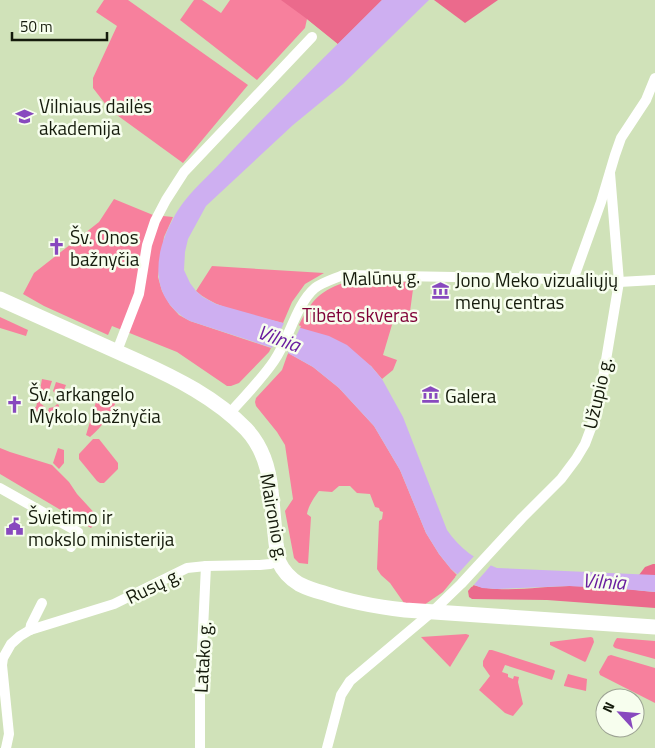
<svg xmlns="http://www.w3.org/2000/svg" width="655" height="748" font-family="'Titillium Web',sans-serif">
	<style>
		.green { fill: #f7809d }
		.forest { fill: #eb6a8c }
		.water { fill: #ceaff1 }
		.pier { fill: #d0e2b9 }
		.lines { fill: none; stroke-linecap: round; stroke-linejoin: round }
		.street { stroke: #fff; stroke-width: 10 }
		.secondary { stroke: #fff; stroke-width: 15 }
		.labels { text-anchor: middle; dominant-baseline: central; stroke-width: 5; stroke-linejoin: round; paint-order: stroke }
		.poi-label { font-size: 19px; fill: #151b0c; stroke: #f7feee; text-anchor: start }
		.street-label { font-size: 19px; fill: #151b0c; stroke: #f7feee }
		.park-label { font-size: 19px; fill: #7f0037; stroke: #f7feee }
		.water-label { font-size: 20px; font-style: italic; fill: #691d9f; stroke: #f7feee }
	</style>
	<rect width="100%" height="100%" fill="#d0e2b9"/>
	<!-- green -->
	<g class="green">
		<path d="M104,0h24l120,85 -65,78 -73,-53 -17,-22v-10l24,-52 -21,-14z"/>
		<path d="M194,0h8l19,13 9,-13h152l-44,44 -31,-25 -2,9 -48,52 -77,-60z"/>
		<path d="M114,199l39,16 20,2 -9,20 -6,40 4,14 8,14 9,10 11,6 81,27 -2,4 -30,31 -8,3h-4l-50,-34 -65,-26 -4,9 -64,-29 -21,-12 11,-21 65,-51z"/>
		<path d="M212,266l112,7 -19,11 -13,18 -9,21c-28,-8 -66,-13 -87,-32z"/>
		<path d="M349,281l65,1 -5,37 -15,-1 -11,37 14,5 -4,10 -11,9 -11,-13 -73,-39c13,-27 22,-37 51,-46z"/>
		<path d="M0,317l28,13 -2,6 -26,-8z"/>
		<path d="M288,353l25,14 26,21 35,38 26,44 26,63 13,21 12,15 6,6 -14,17 -19,13 -20,-2 -14,-20 -9,-8 -4,-6 2,-48 3,-2 1,-7 -3,-1 -1,-3 -4,-1 -5,-13 -13,-1 -7,-7h-11l-7,6 -13,-1c-5,6 -11,16 -12,23l4,3 -3,47 -9,-1 -5,-5 -9,-47 8,-12 -8,-54 -8,-13 -21,-26 -1,-4 1,-4 26,-28z"/>
		<path d="M42,379l10,2 -3,9 -5,2 -3,3h-2z"/>
		<path d="M56,382l10,3 -6,15h-2l-1,-5 -4,-4z"/>
		<path d="M99,392l19,6c-7,15 -15,28 -28,39l-4,-2z"/>
		<path d="M38,399h2v4l5,4 -3,9 -7,-2 -1,1 -2,-2 2,-6h2z"/>
		<path d="M57,404l2,1 -3,14 -3,2v-2l-7,-2 3,-9 5,-1z"/>
		<path d="M93,439h6l19,24v6l-14,14h-4l-3,-2 -18,-22v-5z"/>
		<path d="M0,448l10,4 42,13 17,17 8,12 22,24 -8,10 -91,-54z"/>
		<path d="M58,448l6,2v13l-5,6 -6,-6z"/>
		<path d="M466,634l3,1v1l-19,31 -29,-30z"/>
		<path d="M591,637l2,1 1,4 -8,19 -1,1 -35,-17v-3z"/>
		<path d="M617,638l38,3v18l-40,-11 -2,-2c1,-3 2,-6 4,-8z"/>
		<path d="M489,650h3l62,20 1,1 -3,9 -47,-15 -3,7 6,2v3l5,2 1,-3 5,1 -1,5 5,22 -10,12 -8,-3 -26,-23 11,-14 -7,-10v-5z"/>
		<path d="M611,655l44,13v35l-55,-28 -1,-3 9,-16z"/>
		<path d="M568,674l19,5 -1,12 -22,-5v-1z"/>
	</g>
	<!-- forest -->
	<g class="forest">
		<path d="M281,0h101l-44,44 -31,-25z"/>
		<path d="M434,0h64l-33,23z"/>
		<path d="M653,564h2v11h-16l6,-8z"/>
		<path d="M473,585c27,9 68,1 97,1 28,0 57,3 85,6v16l-108,-8 -75,-1 -3,-2 -1,-6z"/>
	</g>
	<!-- water -->
	<path class="water" d="M382,0h47l-86,84 -50,41 -87,81 -18,33 -3,13 -1,18 6,13 6,8 7,6 13,7 113,32 18,9 24,21 11,13 21,38 44,113c13,19 29,30 50,38l158,7v17l-33,-3 -53,-3 -73,3 -14,-1 -15,-6 -16,-13 -12,-15 -13,-21 -26,-63 -26,-44 -35,-38 -26,-21 -25,-14 -98,-32c-41,-22 -37,-66 -17,-102 12,-24 36,-43 54,-63 50,-53 103,-104 155,-156z"/>
	<!-- pier -->
	<g class="pier">
		<path d="M285,321l16,5 -14,29 -16,-5z"/>
		<path d="M475,555l17,9 -20,23 -17,-10z"/>
	</g>
	<g class="lines">
		<!-- street -->
		<g class="street">
			<path d="M573,280l28,-78 14,-47 6,-17 25,-38 9,-22"/>
			<path d="M117,351l22,-57 8,-49 8,-24 11,-21 18,-28 128,-135"/>
			<path d="M229,414c15,-17 32,-34 45,-53 15,-21 22,-57 41,-73 8,-6 19,-9 28,-13l217,4 59,3 36,-2"/>
			<path d="M0,488l78,44 -7,15"/>
			<path d="M30,630l1,-5 11,-22"/>
			<path d="M6,748l3,-14 -7,-69 1,-7 8,-14 9,-8 10,-6 84,-26 73,-36 19,-2 54,-1 10,-1 9,-3"/>
			<path d="M200,748v-55l6,-127"/>
			<path d="M327,748l14,-53 9,-14 82,-69 29,-28 61,-66 39,-39 15,-20 9,-15 6,-16 9,-32 19,-114 -9,-109"/>
		</g>
		<!-- secondary -->
		<path class="secondary" d="M0,299c46,21 92,41 138,62 38,17 78,37 108,68 16,17 23,39 25,62 2,17 3,35 5,52 1,6 1,13 3,19 4,9 12,17 20,22 8,4 17,7 25,9 26,9 54,14 81,17l250,17"/>
	</g>
	<!-- icons -->
	<defs>
		<symbol id="university-bare" viewBox="-9 -9 18 18"><path d="M0-5L7-2L0 1L-7-2ZM-4 1L0 2.5L4 1V4Q0 6-4 4Z" fill="#8849be" stroke="#f7feee" stroke-width="2.5" paint-order="stroke"/></symbol>
		<symbol id="church-bare" viewBox="-9 -9 18 18"><path d="M-1.2-6h2.4v3.5h3.3v2.4h-3.3V6h-2.4V-.1h-3.3v-2.4h3.3Z" fill="#8849be" stroke="#f7feee" stroke-width="2.5" paint-order="stroke"/></symbol>
		<symbol id="museum-bare" viewBox="-9 -9 18 18"><path d="M0-6L6-3V-2H-6V-3ZM-5-1h2V3h-2ZM-1-1h2V3h-2ZM3-1h2V3H3ZM-6 4H6V6H-6Z" fill="#8849be" stroke="#f7feee" stroke-width="2.5" paint-order="stroke"/></symbol>
		<symbol id="civic-bare" viewBox="-9 -9 18 18"><path d="M-.6-6.5H3V-4.5H.6V-3L4-1V1h2V6H-6V1h2V-1L-.6-3ZM-1.2 2.5V6h2.4V2.5Z" fill="#8849be" stroke="#f7feee" stroke-width="2.5" paint-order="stroke"/></symbol>
	</defs>
	<g fill-rule="evenodd">
		<use href="#university-bare" x="12" y="104" width="25" height="25"/>
		<use href="#church-bare" x="44" y="234" width="25" height="25"/>
		<use href="#museum-bare" x="428" y="278" width="25" height="25"/>
		<use href="#museum-bare" x="418" y="382" width="25" height="25"/>
		<use href="#church-bare" x="2" y="392" width="25" height="25"/>
		<use href="#civic-bare" x="2" y="514" width="25" height="25"/>
	</g>
	<g class="labels">
		<!-- poi labels -->
		<g class="poi-label">
			<text x="39" y="105">Vilniaus dailės<tspan x="39" dy="22">akademija</tspan></text>
			<text x="70" y="236">Šv. Onos<tspan x="70" dy="22">bažnyčia</tspan></text>
			<text x="455" y="279">Jono Meko vizualiųjų<tspan x="455" dy="22">menų centras</tspan></text>
			<text x="29" y="393">Šv. arkangelo<tspan x="29" dy="22">Mykolo bažnyčia</tspan></text>
			<text x="445" y="395">Galera</text>
			<text x="28" y="516">Švietimo ir<tspan x="28" dy="22">mokslo ministerija</tspan></text>
		</g>
		<!-- street labels -->
		<g class="street-label">
			<text transform="translate(381 277) rotate(-2)">Malūnų g.</text>
			<text transform="translate(597 393) rotate(-77)">Užupio g.</text>
			<text transform="translate(275 517) rotate(80)">Maironio g.</text>
			<text transform="translate(153 585) rotate(-26)">Rusų g.</text>
			<text transform="translate(202 657) rotate(-87)">Latako g.</text>
		</g>
		<!-- park labels -->
		<g class="park-label">
			<text x="360" y="314">Tibeto skveras</text>
		</g>
		<!-- water labels -->
		<g class="water-label">
			<text transform="translate(279 338) rotate(20)">Vilnia</text>
			<text transform="translate(604 581) rotate(3)">Vilnia</text>
		</g>
	</g>
	<!-- north arrow -->
	<g transform="translate(620 713) rotate(296)"><circle r="24" fill="#f7feee" stroke="#9da394"/>
	<path d="M0-4L9 19L0 12L-9 19Z" fill="#8849be"/>
	<text y="-8" font-size="14" font-weight="bold" text-anchor="middle" fill="#151b0c">N</text>
	</g>
	<!-- scale -->
	<path d="M12 32v8h95v-8" fill="none" stroke="#151b0c" stroke-width="2.5"/>
	<text x="20" y="32" font-size="15" fill="#151b0c" stroke="#f7feee" stroke-width="4" paint-order="stroke">50 m</text>
</svg>
